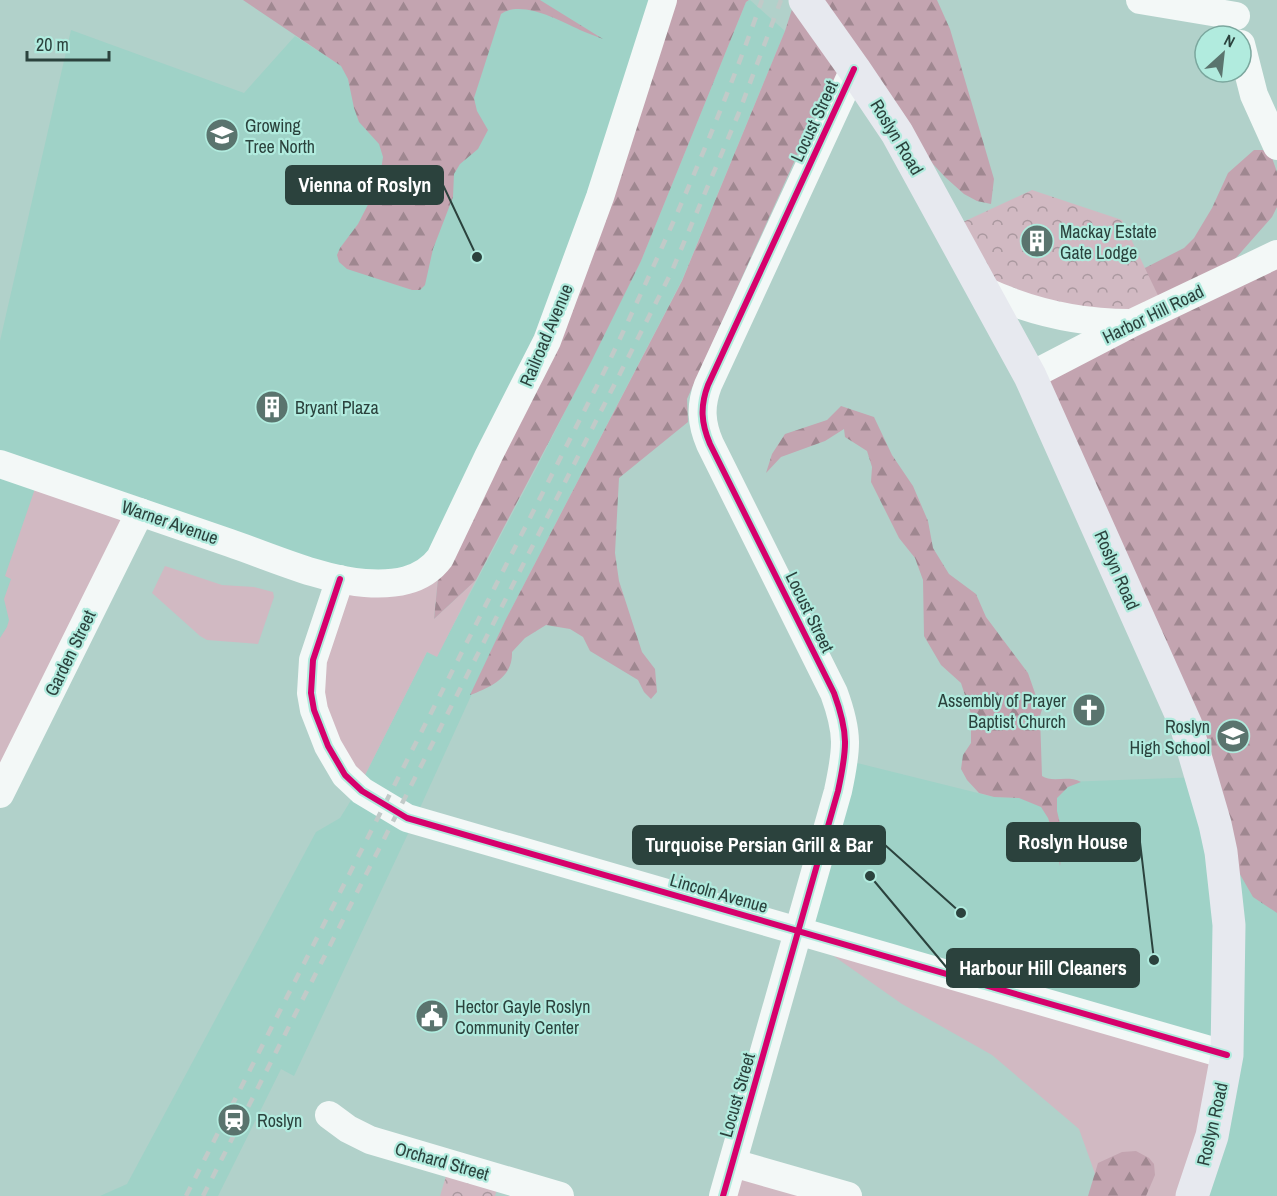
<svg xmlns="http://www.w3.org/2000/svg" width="1277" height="1196" font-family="'Archivo Narrow',sans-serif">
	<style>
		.built { fill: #9fd2c7 }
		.grass { fill: #d1b9c2 }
		.forest { fill: url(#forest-firs) }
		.park { fill: url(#park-crowns) }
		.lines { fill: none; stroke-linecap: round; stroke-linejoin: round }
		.minor { stroke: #f3f8f7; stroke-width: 28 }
		.major { stroke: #e7e9ef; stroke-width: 33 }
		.rail { stroke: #c1cac8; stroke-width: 4.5; stroke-dasharray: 10 10; stroke-linecap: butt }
		.cycleway-casing { stroke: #b1ebde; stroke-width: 10 }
		.cycleway { stroke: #d6006c; stroke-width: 6 }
		.labels { text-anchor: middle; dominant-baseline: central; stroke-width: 4.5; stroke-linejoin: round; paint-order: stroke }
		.street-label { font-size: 18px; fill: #2b423d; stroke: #b1ebde }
		.poi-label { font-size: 18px; fill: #2b423d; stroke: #b1ebde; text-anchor: start }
		.leader { fill: none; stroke: #2b423d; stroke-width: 2 }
		.callout-dot { fill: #2b423d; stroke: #b1ebde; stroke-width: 2 }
		.callout { fill: #2b423d; stroke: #2b423d; stroke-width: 2 }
		.callout-label { font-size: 20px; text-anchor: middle; font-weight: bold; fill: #fff }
	</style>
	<defs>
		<pattern id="forest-firs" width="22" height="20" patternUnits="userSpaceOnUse" patternTransform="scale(1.5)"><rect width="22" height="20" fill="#c3a4b0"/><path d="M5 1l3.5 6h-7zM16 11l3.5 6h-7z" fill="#9f8790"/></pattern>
		<pattern id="park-crowns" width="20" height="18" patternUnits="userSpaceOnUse" patternTransform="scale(1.5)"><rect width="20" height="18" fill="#d1b9c2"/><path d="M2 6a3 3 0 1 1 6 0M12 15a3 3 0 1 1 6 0" fill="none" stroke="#aa989f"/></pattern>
	</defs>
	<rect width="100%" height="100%" fill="#b1d1ca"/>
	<!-- built -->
	<g class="built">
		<path d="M497,0h166l-37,119 -186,439 -51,25 -290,-85 -99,219v-376l71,-311 173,63 51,-57 110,71 -49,164 56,19z"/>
		<path d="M750,0l35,31 -103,249 -176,339 -92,202 -120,255 -13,-7 -63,127h-118l27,-12 189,-352 24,-14 18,-29 69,-137 10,4 101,-191 103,-204 105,-259z"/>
		<path d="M1277,254v942h-85l18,-48 -412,-217 47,-171 149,37 30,1 14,-15 163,-6z"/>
	</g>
	<!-- grass -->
	<g class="grass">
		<path d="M39,477l99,36 -138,280v-155l7,-11 2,-7 -5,-21 7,-20 -6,-3z"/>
		<path d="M440,558l-6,61 42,-39 -39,77 -10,-5 -69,137 -44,-79 26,-131 25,4z"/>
		<path d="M165,566l57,19 32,2 19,5 1,5 -16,47 -51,-4 -7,-4 -48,-43z"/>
		<path d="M798,931l429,124 -35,141h-89l-24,-67 -87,-74 -90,-51z"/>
		<path d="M733,1163l114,33h-124z"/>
	</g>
	<!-- forest -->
	<g class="forest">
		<path d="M243,0h297l63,39c-8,-3 -16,-6 -23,-9 -23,-11 -59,-30 -79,-16l-27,84 3,13 11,19 -10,19 -18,15 -6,10 -1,23 -20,52 -8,36 -5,5h-8l-65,-21 -8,-7 -2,-7 3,-7 18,-24 21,-41 4,-26 -4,-13 -20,-22 -5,-14 -6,-29 -7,-13z"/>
		<path d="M663,0h86l-3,2 -105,259 -50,101 -115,218 -42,39 6,-61 49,-103z"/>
		<path d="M795,0h142l13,29 44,150 -3,25 -14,-3 -13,-7 -19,-17 -27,-29 -64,-79 -32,31 -135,299 1,23 -69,56 -4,75 4,28 23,71 13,17 2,23 -6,7 -7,-7 -6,-12 -48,-29 -7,-14 -13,-8 -24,-4 -21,13 -13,14c1,25 -21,35 -42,43l36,-76 176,-338 103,-250z"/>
		<path d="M1254,150h9l9,8 5,14v35l-5,10 -44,50 49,-13v659l-24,-16 -34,-59 -188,-462 40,-20 66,-84 47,-24 10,-10 18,-30 16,-35z"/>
		<path d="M841,406l33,11 18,38 21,31 15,35 5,27 16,26 27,20 10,23 42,56 8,23 8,7 -4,13 2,60c10,7 26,-1 39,6l-13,5 -11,11v13l6,25 -3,30 -4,-24 -8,-24 -7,-11 -22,-9 -25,-1 -15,-4 -12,-13 -6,-11 2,-14 8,-12v-29l-10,-31 -20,-18 -17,-29 -1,-56 -8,-22 -16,-20 -28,-56 1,-15 -5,-16 -22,-14 -1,-8 -19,12 -44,16 -15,16 6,-19 13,-20 42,-14z"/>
		<path d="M1136,1151l13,7 5,6 1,11 -9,21h-58l10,-33 24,-11z"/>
	</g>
	<!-- park -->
	<g class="park">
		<path d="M1032,190l90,30 42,88 -32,15 -129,-24 -53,-71z"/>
		<path d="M450,1163l51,15 -6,18h-55z"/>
	</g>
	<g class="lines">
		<!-- minor -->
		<g class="minor">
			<path d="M1140,0l96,16"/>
			<path d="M1241,44l13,51 23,51"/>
			<path d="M985,291c46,21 94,32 145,32"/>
			<path d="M1030,376l102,-53 145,-69"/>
			<path d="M0,464c76,26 153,52 230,79 41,14 92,37 135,40 28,2 57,-1 75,-25l49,-103 58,-114 53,-144 63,-197"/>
			<path d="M340,579l-27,81 -2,33 3,17 14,36 17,29 17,16 45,27 820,237"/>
			<path d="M0,794l140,-282"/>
			<path d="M329,1115l19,14 22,11 190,56"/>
			<path d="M733,1163l115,33"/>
			<path d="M723,1196l115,-405c9,-42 11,-57 -4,-98l-124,-249c-9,-21 -10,-38 -2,-59l146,-316"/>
		</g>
		<!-- major -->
		<path class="major" d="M805,0l49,69 43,64 133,243 156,349 29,99 6,28 8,73 -2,130 -15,81 -20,60"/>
		<!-- rail -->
		<g class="rail">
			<path d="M186,1196l421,-830c57,-120 111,-241 155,-366"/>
			<path d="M203,1196l468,-923 67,-158 43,-115"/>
		</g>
		<defs>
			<g id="cycleway">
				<path d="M340,579l-27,81 -2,33 3,17 14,36 17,29 17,16 45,27 820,237"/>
				<path d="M723,1196l115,-405c9,-42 11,-57 -4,-98l-124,-249c-9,-21 -10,-38 -2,-59l146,-316"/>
			</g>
		</defs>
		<!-- cycleway casing -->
		<use href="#cycleway" class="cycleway-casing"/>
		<!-- cycleway -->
		<use href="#cycleway" class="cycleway"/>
	</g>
	<!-- icons -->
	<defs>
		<symbol id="school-disc" viewBox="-11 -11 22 22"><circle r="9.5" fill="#5a746e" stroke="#b1ebde"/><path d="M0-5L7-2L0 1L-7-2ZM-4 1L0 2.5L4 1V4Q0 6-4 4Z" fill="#fff"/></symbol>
		<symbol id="building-disc" viewBox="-11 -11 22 22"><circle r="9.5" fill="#5a746e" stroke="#b1ebde"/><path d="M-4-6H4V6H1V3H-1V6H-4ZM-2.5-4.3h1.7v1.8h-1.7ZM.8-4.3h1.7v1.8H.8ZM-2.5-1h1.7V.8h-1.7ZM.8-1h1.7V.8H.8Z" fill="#fff"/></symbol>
		<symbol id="church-disc" viewBox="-11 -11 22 22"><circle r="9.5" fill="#5a746e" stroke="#b1ebde"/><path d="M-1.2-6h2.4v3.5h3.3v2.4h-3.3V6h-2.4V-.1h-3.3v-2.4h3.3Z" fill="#fff"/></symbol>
		<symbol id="civic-disc" viewBox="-11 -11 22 22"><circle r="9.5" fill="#5a746e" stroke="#b1ebde"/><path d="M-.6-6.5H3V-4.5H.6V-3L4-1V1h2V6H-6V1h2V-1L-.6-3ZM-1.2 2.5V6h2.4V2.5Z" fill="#fff"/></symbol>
		<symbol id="station-disc" viewBox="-11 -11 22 22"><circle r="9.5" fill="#5a746e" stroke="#b1ebde"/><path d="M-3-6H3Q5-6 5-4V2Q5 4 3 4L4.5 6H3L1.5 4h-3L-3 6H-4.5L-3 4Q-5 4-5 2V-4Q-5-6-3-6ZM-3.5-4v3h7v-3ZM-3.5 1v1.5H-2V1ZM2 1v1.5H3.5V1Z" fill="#fff"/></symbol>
	</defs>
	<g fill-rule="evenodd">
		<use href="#school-disc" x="203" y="116" width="38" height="38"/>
		<use href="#building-disc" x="1018" y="222" width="38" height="38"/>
		<use href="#building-disc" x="253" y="388" width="38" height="38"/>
		<use href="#church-disc" x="1070" y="691" width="38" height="38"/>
		<use href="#school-disc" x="1214" y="717" width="38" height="38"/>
		<use href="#civic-disc" x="413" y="997" width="38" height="38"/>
		<use href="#station-disc" x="215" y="1101" width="38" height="38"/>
	</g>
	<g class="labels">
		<!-- street labels -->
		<g class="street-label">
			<text transform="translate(814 121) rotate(-65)">Locust Street</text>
			<text transform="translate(897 137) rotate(59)">Roslyn Road</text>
			<text transform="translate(1153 314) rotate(-26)">Harbor Hill Road</text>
			<text transform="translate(546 335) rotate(-67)">Railroad Avenue</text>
			<text transform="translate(170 522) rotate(19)">Warner Avenue</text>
			<text transform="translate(1117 570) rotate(66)">Roslyn Road</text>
			<text transform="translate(810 612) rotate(64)">Locust Street</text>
			<text transform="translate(70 653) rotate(-64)">Garden Street</text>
			<text transform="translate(719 893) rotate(16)">Lincoln Avenue</text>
			<text transform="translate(737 1095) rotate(-74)">Locust Street</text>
			<text transform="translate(1212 1124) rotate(-77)">Roslyn Road</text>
			<text transform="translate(442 1161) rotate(16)">Orchard Street</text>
		</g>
		<!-- poi labels -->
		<g class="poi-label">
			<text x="245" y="125">Growing<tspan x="245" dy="21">Tree North</tspan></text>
			<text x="1060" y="231">Mackay Estate<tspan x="1060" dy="21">Gate Lodge</tspan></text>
			<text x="295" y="407">Bryant Plaza</text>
			<text x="1066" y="700" text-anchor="end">Assembly of Prayer<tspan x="1066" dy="21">Baptist Church</tspan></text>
			<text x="1210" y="726" text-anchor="end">Roslyn<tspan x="1210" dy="21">High School</tspan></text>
			<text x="455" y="1006">Hector Gayle Roslyn<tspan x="455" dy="21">Community Center</tspan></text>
			<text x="257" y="1120">Roslyn</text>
		</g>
	</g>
	<!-- callouts -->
	<path class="leader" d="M477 257L443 185M1154 960L1140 842M961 913L885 845M870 876L947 968"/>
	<g class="callout-dot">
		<circle cx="477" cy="257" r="6"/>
		<circle cx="1154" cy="960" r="6"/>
		<circle cx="961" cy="913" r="6"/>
		<circle cx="870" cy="876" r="6"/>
	</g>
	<g class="callout">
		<rect x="286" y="166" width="157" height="38" rx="6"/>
		<rect x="1007" y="823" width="133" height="38" rx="6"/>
		<rect x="633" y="826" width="252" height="38" rx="6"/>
		<rect x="947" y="949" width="192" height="38" rx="6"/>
	</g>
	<g class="callout-label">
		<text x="365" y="192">Vienna of Roslyn</text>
		<text x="1073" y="849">Roslyn House</text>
		<text x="759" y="852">Turquoise Persian Grill &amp; Bar</text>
		<text x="1043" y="975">Harbour Hill Cleaners</text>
	</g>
	<!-- north arrow -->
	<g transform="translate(1223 54) rotate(27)"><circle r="28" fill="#b1ebde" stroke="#7ba79e" stroke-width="1.5"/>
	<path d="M0-4.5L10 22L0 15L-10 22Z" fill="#5a746e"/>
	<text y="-9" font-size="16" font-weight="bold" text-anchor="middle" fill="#2b423d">N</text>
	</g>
	<!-- scale -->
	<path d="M27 51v9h82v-9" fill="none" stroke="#2b423d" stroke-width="3"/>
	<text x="36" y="51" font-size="18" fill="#2b423d" stroke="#b1ebde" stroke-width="4.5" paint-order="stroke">20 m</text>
</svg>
